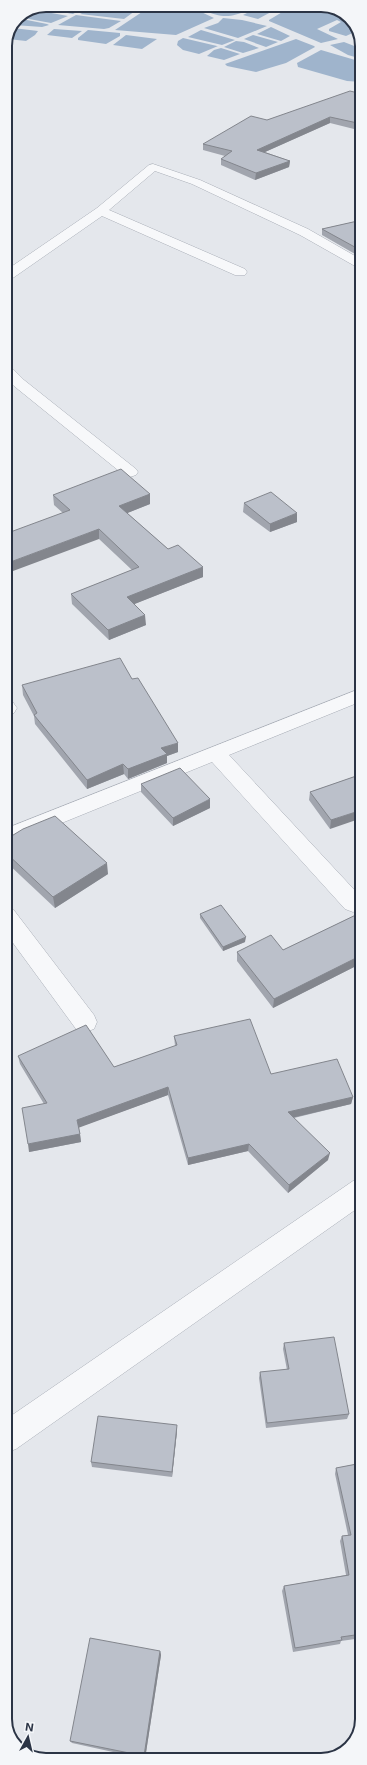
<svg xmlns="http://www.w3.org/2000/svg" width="367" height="1765" font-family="Inter,sans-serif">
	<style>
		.water { fill: #9fb4cc }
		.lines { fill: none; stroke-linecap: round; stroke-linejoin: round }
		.street-casing { stroke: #a9aeb7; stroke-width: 1 }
		.street { fill: #f7f8fa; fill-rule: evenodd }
		.wall { fill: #a1a5ae }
		.shaded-wall { fill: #83868d }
		.building { fill: #bbc0ca; stroke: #83868d }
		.rim { fill: none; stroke: #2b3445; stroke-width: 2 }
	</style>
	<rect width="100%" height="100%" fill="#e4e7ec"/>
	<!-- water -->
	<g class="water">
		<path d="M46,5h43l-16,9 -35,-6z"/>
		<path d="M164,5h31l3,1 -1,2 -4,1 -27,2 -8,-1z"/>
		<path d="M201,5h44l4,1 -1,4c-18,8 -26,8 -45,0z"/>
		<path d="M263,5h21l-26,14 -15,-4z"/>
		<path d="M294,5h32l24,12 7,14 -11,5 -17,-5v-2l12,-7 -4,-2 -20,9 21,10 -17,4 -52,-22v-1z"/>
		<path d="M96,6l39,5 -11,8 -44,-5z"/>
		<path d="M35,10l33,6 -17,7 -33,-6z"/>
		<path d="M199,11l15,7 -38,17 -61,-5 27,-18z"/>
		<path d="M76,15l45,6 -12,7 -5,1 -46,-4z"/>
		<path d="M17,18l30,6 2,1 -7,2 -28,-2z"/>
		<path d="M223,18l19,2 25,6 -29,12 -34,-10 14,-5z"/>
		<path d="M271,27l19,9 -9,5 -24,-7z"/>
		<path d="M13,28l25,3 -3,4 -9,6 -18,-2z"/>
		<path d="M54,29l28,2 -10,7 -25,-3z"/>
		<path d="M88,30l32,3v3l-14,8 -28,-4v-2z"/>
		<path d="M201,30l34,10 -13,5 -34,-8z"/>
		<path d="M126,35l31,4 -15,10 -29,-4z"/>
		<path d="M253,35l25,7 -12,5 -22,-8z"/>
		<path d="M183,38l34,8h1l-19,8 -16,-4 -6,-5 1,-4z"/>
		<path d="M296,39l18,7 1,1 -29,16 -30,9 -29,-6 -2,-2z"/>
		<path d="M236,41l8,1 15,6 -16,5 -19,-6z"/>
		<path d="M344,42l18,7v10l-14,-4 -18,-10z"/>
		<path d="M221,48l19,6 -16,6 -17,-4 7,-6z"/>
		<path d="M321,50l41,12v20l-15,-1 -49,-14 -1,-4z"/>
	</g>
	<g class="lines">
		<defs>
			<g id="street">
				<path d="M153,164l47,16 108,49 54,31v10l-62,-35 -108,-51 -37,-13 -46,39 136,59 2,3 -2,3h-10l-133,-59 -92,64 -5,1v-10l92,-63 52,-43z"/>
				<path d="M5,365l5,1 14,14 112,89 2,3 -2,3 -6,2 -6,-2 -110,-89 -9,-9z"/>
				<path d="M362,688v13l-133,54 132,142v12l-8,3 -8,-3 -133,-147 -207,84v-17z"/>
				<path d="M5,699l7,2 5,7 -3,5 -9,3z"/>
				<path d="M5,906l8,3 81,106 3,7 -3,7 -9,3 -9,-3 -71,-97z"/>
				<path d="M362,1178v27l-346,244 -11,4v-33l348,-239z"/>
			</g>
		</defs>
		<!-- street casing -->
		<use href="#street" class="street-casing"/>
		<!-- street -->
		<use href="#street" class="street"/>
	</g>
	<!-- wall -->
	<g class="wall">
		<path d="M362,94v37l-32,-8 -65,29 25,9 -1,6 -34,13 -34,-15v-6l4,-3 -22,-6v-6l64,-24z"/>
		<path d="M362,220v38l-40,-23v-6z"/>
		<path d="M150,494v10l-23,9 41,36 35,28 -69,27 12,21 -37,15 -37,-36 -1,-10 61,-24 -33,-31 -36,-26 -9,-8 -1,-10z"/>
		<path d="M244,503l53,19 -27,10 -27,-20z"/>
		<path d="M22,685l156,67 -11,4v7l-39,16 -4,-5 -37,15 -52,-65 -1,-8 -11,-21z"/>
		<path d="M362,774l-32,55 -21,-29 1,-8z"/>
		<path d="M141,784l69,24 -37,18 -32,-34z"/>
		<path d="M5,840l103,34 -53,34 -50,-47z"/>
		<path d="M362,912v58l-4,-5 -85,43 -36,-47v-9l46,-2z"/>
		<path d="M200,914l45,28 -22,9 -23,-33z"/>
		<path d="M174,1036l97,38 82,23 -2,7 -57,14 34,42 -40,33 -40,-42 -60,14 -20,-70 -89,32 2,15 -52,10 15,-48 -24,-40 -2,-8 96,11 61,-21z"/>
		<path d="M284,1343l65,71 -2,5 -81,9 -7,-50 1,-6 27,-2 -4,-21z"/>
		<path d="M177,1431l-5,46 -80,-10 -1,-5z"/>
		<path d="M362,1463v175l-21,3 -1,3 -47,8 -11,-61 2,-5 62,-11 -6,-34 2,-5 6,-1 -13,-61 1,-6z"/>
		<path d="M160,1651l1,4 -16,104 -73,-16 -2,-2z"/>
	</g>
	<!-- shaded-wall -->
	<g class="shaded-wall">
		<path d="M330,117v6l-74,33 1,-6z"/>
		<path d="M290,161l-1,6 -34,13 1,-7z"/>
		<path d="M150,494v10l-30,12 -1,-10z"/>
		<path d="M297,513v9l-27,10v-8z"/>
		<path d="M99,529v10l-94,35v-10z"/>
		<path d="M203,567v10l-76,30v-10z"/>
		<path d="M145,615l1,10 -37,15 -1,-10z"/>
		<path d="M178,743v9l-11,4v7l-39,16v-10l33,-21z"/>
		<path d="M123,764l1,10 -37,15v-9z"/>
		<path d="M210,799v9l-37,18v-8z"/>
		<path d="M362,810v8l-32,11 1,-9z"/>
		<path d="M107,863l1,11 -53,34 -2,-11z"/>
		<path d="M246,937l-1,5 -22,9v-4z"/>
		<path d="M360,956l-2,9 -85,43 1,-9z"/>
		<path d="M168,1087v8l-90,33 -1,-8z"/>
		<path d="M353,1097l-2,7 -64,15 1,-7z"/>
		<path d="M80,1134l1,8 -52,10 -1,-8z"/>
		<path d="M249,1144l-1,7 -60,14v-7z"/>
		<path d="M330,1153l-2,7 -40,33 1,-8z"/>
		<path d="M177,1425v6l-5,46v-5z"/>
		<path d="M160,1651l1,4 -16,104 -1,-3z"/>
	</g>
	<!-- building -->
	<g class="building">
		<path d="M350,91l12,3v30l-32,-7 -73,33 33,11 -34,12 -35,-14 11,-8 -29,-7 48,-28 16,4z"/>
		<path d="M362,220v31l-40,-22z"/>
		<path d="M121,469l29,25 -31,12 49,43 10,-4 25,22 -76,30 18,18 -37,15 -37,-36 68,-27 -40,-38 -94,35v-30l65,-24 -17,-15z"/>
		<path d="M271,492l26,21 -27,11 -26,-21z"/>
		<path d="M120,658l12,21 6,-1 40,65 -17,5 6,6 -39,15 -5,-5 -36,16 -53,-65 3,-2 -15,-28z"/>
		<path d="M180,768l30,31 -37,19 -32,-34z"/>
		<path d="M362,774v36l-31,10 -21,-28z"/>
		<path d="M55,816l52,47 -54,34 -48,-45v-12l18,-11z"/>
		<path d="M221,905l25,32 -23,10 -23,-33z"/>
		<path d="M362,912v47l-2,-3 -86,43 -37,-47 34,-17 12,15z"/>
		<path d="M250,1019l21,55 66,-15 16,38 -65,15 42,41 -41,32 -40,-41 -61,14 -20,-71 -91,33 3,14 -52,10 -6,-36 25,-5 -29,-47 68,-31 28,42 63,-22 -3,-9z"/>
		<path d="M334,1337l15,77 -82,9 -7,-51 29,-3 -5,-26z"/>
		<path d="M98,1416l79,9 -5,47 -81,-10z"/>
		<path d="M362,1463v171l-21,3 1,3 -47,8 -11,-62 65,-11 -7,-39 9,-1 -15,-67z"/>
		<path d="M90,1638l70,13 -16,105 -74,-15z"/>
	</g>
	<!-- crop -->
	<path d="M0 0H367V1765H0ZM46 12H321A34 34 0 0 1 355 46V1719A34 34 0 0 1 321 1753H46A34 34 0 0 1 12 1719V46A34 34 0 0 1 46 12Z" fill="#f4f6f9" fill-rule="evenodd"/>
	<path class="rim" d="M46 12H321A34 34 0 0 1 355 46V1719A34 34 0 0 1 321 1753H46A34 34 0 0 1 12 1719V46A34 34 0 0 1 46 12Z"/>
	<!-- north arrow -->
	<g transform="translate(28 1737) rotate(8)" stroke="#f4f6f9" stroke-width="3" paint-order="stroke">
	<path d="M0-3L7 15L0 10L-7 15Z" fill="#2b3445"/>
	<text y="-6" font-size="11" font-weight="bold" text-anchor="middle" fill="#2b3445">N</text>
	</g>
</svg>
